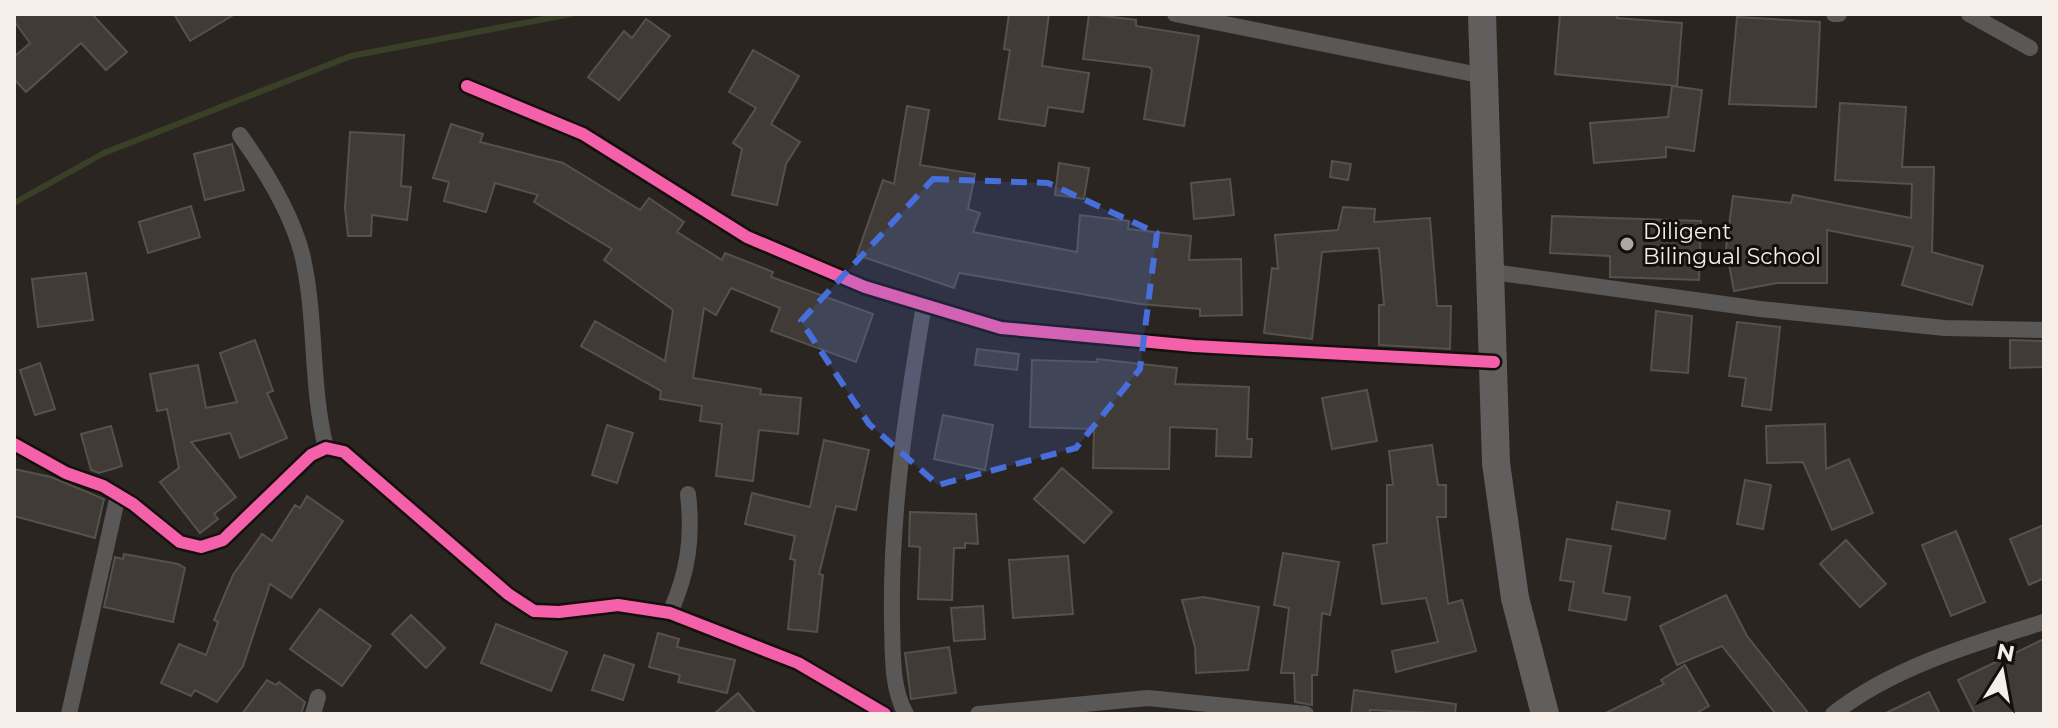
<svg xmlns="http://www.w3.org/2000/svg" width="2058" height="728" font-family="Montserrat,sans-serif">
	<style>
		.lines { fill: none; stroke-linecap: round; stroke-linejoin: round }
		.stream { stroke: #384127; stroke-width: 6 }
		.building { fill: #403b37; stroke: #55514d; stroke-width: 2 }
		.minor { stroke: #5a5757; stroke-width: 16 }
		.trunk { stroke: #625e5d; stroke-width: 28 }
		.cycleway-casing { stroke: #130f0b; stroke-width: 17 }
		.cycleway { stroke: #f560ab; stroke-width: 12 }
		.marked { fill: #486edb; fill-opacity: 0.2; stroke: #486edb; stroke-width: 6; stroke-dasharray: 16 10; stroke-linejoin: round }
		.poi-dot { fill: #aea8a3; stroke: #130f0b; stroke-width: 3 }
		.labels { text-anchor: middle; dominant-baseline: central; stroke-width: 6; stroke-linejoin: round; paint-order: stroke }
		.poi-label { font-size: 22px; fill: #f5eee9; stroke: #130f0b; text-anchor: start }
	</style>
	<rect width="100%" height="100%" fill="#2b2521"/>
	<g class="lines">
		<!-- stream -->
		<path class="stream" d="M14,203l90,-50 247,-97 220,-42"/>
	</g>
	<!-- building -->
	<g class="building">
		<path d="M14,14h78l35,38 -21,18 -25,-27 -55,49 -12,-13v-22l16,-14 -16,-22z"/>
		<path d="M174,14h61l-45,27z"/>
		<path d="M1009,14h40l-7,52 47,7 -6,39 -35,-5 -3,19 -46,-7 11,-69 -6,-1z"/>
		<path d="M1089,14l47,6v6l63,10 -15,90 -40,-7 8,-49 -3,-3 -66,-8z"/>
		<path d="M1560,14h58l-1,4 65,5 -5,63 -122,-12z"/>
		<path d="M1737,17l83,5 -4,85 -87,-3z"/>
		<path d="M646,19l24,17 -51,64 -31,-23 36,-46 8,7z"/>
		<path d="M753,50l46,26 -28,48 29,18 -14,22 -9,41 -45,-10 10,-46 -9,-6 23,-35 -27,-16z"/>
		<path d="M1672,86l30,4 -8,61 -28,-4v10l-72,6 -4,-40 78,-6z"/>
		<path d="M1840,103l66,4 -4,60h32l-2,85 51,14 -11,39 -70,-20 11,-38 -86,-17v53h-50l-43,8 -8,-43 7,-52 58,7 2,-8 118,23 1,-34 -77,-4z"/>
		<path d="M907,106l22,4 -9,55 55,9 -7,35 12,4 -7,19 104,20 3,-37 49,6 -1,8 63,7 -2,24 52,-1 1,56 -42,1v-7l-60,-5 -181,-31 -5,15 -97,-33 26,-75 11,4z"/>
		<path d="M451,124l32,10 -3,8 83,21 77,47 9,-12 35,24 -7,10 45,28 3,-7 48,19 -2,5 102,37 -17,48 -85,-31 9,-23 -49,-20 -15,27 -12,-7 -11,70 68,11 -1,5 41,4 -3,36 -39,-4 -6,51 -37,-5 6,-52 -22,-3 2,-15 -42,-7 1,-8 -80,-45 14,-25 70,40 8,-51 -69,-50 8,-11 -78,-47 4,-7 -43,-12 -9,29 -42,-11 5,-19 -16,-4z"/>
		<path d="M350,132l54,3 -3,51 10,1 -4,33 -35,-5 -1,21h-23l-3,-28z"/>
		<path d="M232,144l12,46 -39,10 -11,-46z"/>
		<path d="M1332,161l19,3 -3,16 -18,-3z"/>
		<path d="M1059,163l30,5 -5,31 -29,-4z"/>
		<path d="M1230,179l4,36 -40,4 -3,-36z"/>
		<path d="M191,206l9,31 -52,16 -9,-31z"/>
		<path d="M1343,207l32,2 -1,13 56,-4 7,88h14l-1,43 -71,-4v-40h5l-5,-57 -57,4 -10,87 -48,-6 8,-65 6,1 -3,-34 63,-5z"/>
		<path d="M1552,216l149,5 -2,59 -89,-3v-21l-60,-3z"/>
		<path d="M86,273l7,47 -55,7 -6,-48z"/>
		<path d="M1656,311l36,5 -4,57 -37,-3z"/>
		<path d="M1737,322l43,5 -9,83 -29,-4 4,-28 -17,-2z"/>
		<path d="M255,340l18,51 -6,2 20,45 -47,20 -10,-25 -39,9 45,55 -22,17 4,5 -18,14 -40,-51 19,-14 -12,-59 -10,2 -7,-37 48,-9 8,43 31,-6 -17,-49z"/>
		<path d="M2010,340l34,1v26l-34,1z"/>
		<path d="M977,349l42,5 -2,16 -42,-5z"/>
		<path d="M1097,359l80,9 -2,16 74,3 -2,52h5l-1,18 -35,-1 1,-27 -47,-2 -1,42 -76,-1 1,-39 -64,-2 2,-67 65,2z"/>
		<path d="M40,363l15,46 -20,6 -15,-45z"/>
		<path d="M1367,390l10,51 -45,8 -10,-51z"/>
		<path d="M943,415l50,10 -8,45 -51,-11z"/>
		<path d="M1825,424l1,45 23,-10 24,54 -41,17 -29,-68 -36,1 -1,-37z"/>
		<path d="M607,425l26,8 -16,50 -25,-8z"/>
		<path d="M111,426l11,40 -23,7 -8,-3 -10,-36z"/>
		<path d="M824,440l45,10 -13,60 -20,-4 -17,68 4,1 -6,57 -29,-3 7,-69 -5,-1 5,-23 -50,-12 7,-31 58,14z"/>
		<path d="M1432,445l6,40h8v32h-9l11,87 14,-4 14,51 -80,21 -4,-21 46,-9 -12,-44 -44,6 -9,-59 14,-2v-58h6l-4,-34z"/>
		<path d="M1062,468l50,44 -28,31 -50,-44z"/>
		<path d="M14,469l37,8 53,22 -9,39 -81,-22z"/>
		<path d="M1745,480l26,5 -8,44 -26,-5z"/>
		<path d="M307,496l36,25 -52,77 -21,-14 -27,82 -26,36 -22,-12 -4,6 -30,-13 18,-39 27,11 12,-33 -4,-2 19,-45 29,-41 10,7 23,-36 5,3z"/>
		<path d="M1617,502l53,9 -5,28 -53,-10z"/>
		<path d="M910,512l66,2 2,30 -13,-1v5h-11l-2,52 -34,-1 2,-52 -11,-1z"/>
		<path d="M2044,525v53l-15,7 -19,-46z"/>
		<path d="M1956,531l29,71 -34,14 -29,-71z"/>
		<path d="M1567,539l44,7 -8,47 27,4 -4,23 -57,-10 5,-28 -14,-2z"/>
		<path d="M1846,540l40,44 -26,23 -40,-43z"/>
		<path d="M1283,553l56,9 -9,53 -8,-2 -5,62h-5v30l-17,-3 -1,-29h-13l8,-65 -15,-3z"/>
		<path d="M124,554l54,10 7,4 -12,54 -69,-15 11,-50 8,2z"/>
		<path d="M1068,556l5,58 -60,4 -4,-58z"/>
		<path d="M1726,595l21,41 62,78h-33l-54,-68 -45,19 -17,-39z"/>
		<path d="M1203,597l56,10 -11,63 -52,3 -1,-26 -13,-47z"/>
		<path d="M983,606l2,33 -31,2 -3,-33z"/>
		<path d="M320,609l51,37 -29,40 -52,-37z"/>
		<path d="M411,615l34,33 -19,20 -34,-34z"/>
		<path d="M496,624l71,28 -16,39 -70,-28z"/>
		<path d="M658,633l21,6 -2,8 58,13 -8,33 -49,-11 2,-7 -31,-8z"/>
		<path d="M2044,639v75h-69l-17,-34z"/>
		<path d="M949,647l7,46 -45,6 -6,-46z"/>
		<path d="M604,655l30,10 -11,35 -31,-10z"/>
		<path d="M1685,665l24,41 -14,8h-91l60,-30 -3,-4z"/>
		<path d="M267,680l9,5 3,-3 26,20 -4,12h-59z"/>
		<path d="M1354,690l102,14 -1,10 -85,-4 -1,4h-18z"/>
		<path d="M1929,692l11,22h-56z"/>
		<path d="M738,693l18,21h-42z"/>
	</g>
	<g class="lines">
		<!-- minor -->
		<g class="minor">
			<path d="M1175,14l309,62"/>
			<path d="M1834,14h5"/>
			<path d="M1969,14l61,34"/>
			<path d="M467,86l116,48 164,103 118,50 136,41 193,18 300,16"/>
			<path d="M240,135c25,35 51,77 62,119 15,64 8,130 24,194"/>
			<path d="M1493,272l267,37 185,19 99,2"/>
			<path d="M14,444l52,29 37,13 30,18 47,38 21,5 22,-7 88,-85 15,-7 18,4 164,142 26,17 25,1 59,-7 52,8 128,50 87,51"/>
			<path d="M670,613c18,-41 23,-74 18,-119"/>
			<path d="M69,714l49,-219"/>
			<path d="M313,714l5,-17"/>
			<path d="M906,714c-15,-26 -13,-61 -14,-91 -2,-108 14,-212 32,-318"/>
			<path d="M978,714l170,-16 158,16"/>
			<path d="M1833,714c60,-47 139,-70 211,-92"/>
		</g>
		<!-- trunk -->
		<path class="trunk" d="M1482,14l14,449 19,135 30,116"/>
		<defs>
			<g id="cycleway">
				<path d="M467,86l116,48 164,103 118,50 136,41 193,18 300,16"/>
				<path d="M14,444l52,29 37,13 30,18 47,38 21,5 22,-7 88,-85 15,-7 18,4 164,142 26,17 25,1 59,-7 52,8 128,50 87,51"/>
			</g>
		</defs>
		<!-- cycleway casing -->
		<use href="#cycleway" class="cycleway-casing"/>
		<!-- cycleway -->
		<use href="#cycleway" class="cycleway"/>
	</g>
	<!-- marked area -->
	<path class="marked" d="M933,179l115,4 109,50 -17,136 -64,79 -138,37 -69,-61 -68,-103z"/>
	<!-- markers -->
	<circle class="poi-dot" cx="1627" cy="244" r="8"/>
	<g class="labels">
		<!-- poi labels -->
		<g class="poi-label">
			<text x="1643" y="231">Diligent<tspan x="1643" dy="25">Bilingual School</tspan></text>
		</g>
	</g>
	<!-- border -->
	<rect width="2058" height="728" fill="none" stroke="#f5eee9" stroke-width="32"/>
	<!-- north arrow -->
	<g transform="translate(2002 672) rotate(11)" stroke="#130f0b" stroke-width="6" paint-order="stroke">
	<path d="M0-6L14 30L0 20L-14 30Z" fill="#f5eee9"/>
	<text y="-12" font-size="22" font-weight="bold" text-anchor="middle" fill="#f5eee9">N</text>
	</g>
</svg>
